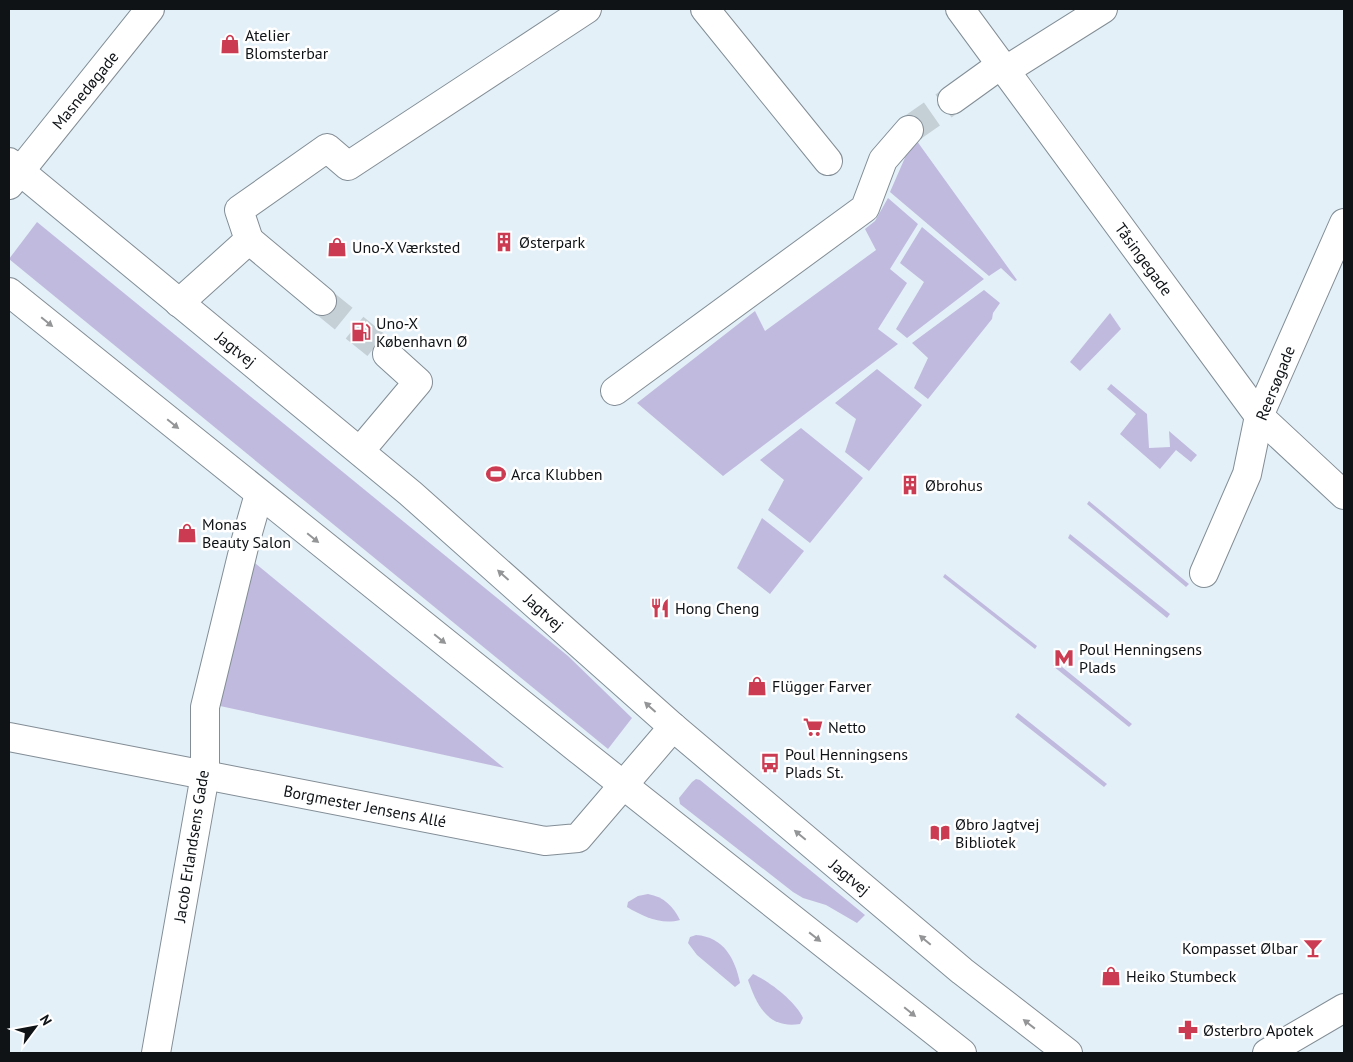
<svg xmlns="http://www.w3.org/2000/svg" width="1353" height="1062" font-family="'PT Sans',sans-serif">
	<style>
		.green { fill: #c0badf }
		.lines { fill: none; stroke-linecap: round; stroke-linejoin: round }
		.minor-tunnel { stroke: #c4cfd6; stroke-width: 28; stroke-dasharray: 28 14; stroke-linecap: butt }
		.minor-casing { stroke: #828d95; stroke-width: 30 }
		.minor { stroke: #fff; stroke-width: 28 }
		.oneway { fill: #939596 }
		.labels { text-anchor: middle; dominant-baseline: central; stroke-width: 5; stroke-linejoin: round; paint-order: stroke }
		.poi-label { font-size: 16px; fill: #0f1316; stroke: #fff; text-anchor: start }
		.street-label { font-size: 16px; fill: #0f1316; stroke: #fff }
	</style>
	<rect width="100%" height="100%" fill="#e4f0f8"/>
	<!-- green -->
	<g class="green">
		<path d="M914,137l103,143 -2,1 -14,-13 -12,8 -99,-84z"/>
		<path d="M888,198l30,26 -28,45 17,14 -29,46 20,15 -175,132 -86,-73 118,-92 10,20 111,-81 -11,-21 10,-8z"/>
		<path d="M37,222l531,434 64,62 -24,31 -599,-490z"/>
		<path d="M922,227l62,52 -77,59 -11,-9 28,-47 -24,-19z"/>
		<path d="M984,290l16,13 -7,10 -1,6 -64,80 -14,-11 14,-30 -16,-15z"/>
		<path d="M1110,313l11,16 -41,42 -10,-9z"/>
		<path d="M877,369l45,36 -53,66 -24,-19 11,-33 -21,-16z"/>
		<path d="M1111,384l36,30 2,34 21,-1 -1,-16 28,24 -6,7 -15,-12 -16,19 -40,-35 16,-20 -29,-25z"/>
		<path d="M801,428l62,50 -53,65 -42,-33 16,-30 -24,-20z"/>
		<path d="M1089,501l100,83 -3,3 -99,-83z"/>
		<path d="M762,518l42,33 -34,43 -33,-26z"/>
		<path d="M1070,534l100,80 -3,4 -99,-80z"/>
		<path d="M250,559l254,209 -284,-62z"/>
		<path d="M945,574l92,72 -2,3 -92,-72z"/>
		<path d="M1056,662l76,62 -3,3 -76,-61z"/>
		<path d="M1018,713l89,71 -3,3 -89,-70z"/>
		<path d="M696,779l4,1 165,135 -8,8 -31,-18 -23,-7 -10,-6 -113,-88 -1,-6 13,-16z"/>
		<path d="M648,894c16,3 25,12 32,26 -19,5 -36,-3 -53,-13l1,-5 10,-6z"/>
		<path d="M696,935c28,2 39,24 44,48l-5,4 -38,-32 -9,-12 2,-6z"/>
		<path d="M753,974c17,8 42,27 50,44l-3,6c-32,5 -43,-18 -52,-44z"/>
	</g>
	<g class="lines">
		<!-- minor-tunnel -->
		<g class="minor-tunnel">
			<path d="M909,130l43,-30"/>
			<path d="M322,301l65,53"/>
		</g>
		<defs>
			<g id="minor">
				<path d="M705,9l123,152"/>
				<path d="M960,9l299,407 85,79"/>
				<path d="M1006,70l97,-61"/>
				<path d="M952,100l50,-36"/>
				<path d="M9,162l401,331 263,234 289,244 106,82"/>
				<path d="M9,185l141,-176"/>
				<path d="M249,240l73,61"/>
				<path d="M9,292l570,458 383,303"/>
				<path d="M179,303l70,-63 -10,-30 88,-62 21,18 239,-157"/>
				<path d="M615,391l250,-183 18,-48 26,-30"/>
				<path d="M360,451l58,-69 -31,-28"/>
				<path d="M1204,573l43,-99 12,-58 85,-193"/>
				<path d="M9,737l536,104 33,-3 95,-111"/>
				<path d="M156,1053l49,-278v-68l40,-164 14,-49"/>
				<path d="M1267,1053l77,-45"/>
			</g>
		</defs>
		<!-- minor casing -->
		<use href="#minor" class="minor-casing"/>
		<!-- minor -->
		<use href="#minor" class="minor"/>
	</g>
	<!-- one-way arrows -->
	<defs><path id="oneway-solid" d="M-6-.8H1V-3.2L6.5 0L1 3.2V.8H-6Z" transform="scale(1.25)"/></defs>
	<g class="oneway">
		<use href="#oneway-solid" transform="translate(47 322) rotate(39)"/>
		<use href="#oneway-solid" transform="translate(173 424) rotate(39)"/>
		<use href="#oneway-solid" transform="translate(313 538) rotate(39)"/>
		<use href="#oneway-solid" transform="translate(503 575) rotate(-138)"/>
		<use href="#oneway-solid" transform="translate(440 639) rotate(39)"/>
		<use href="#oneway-solid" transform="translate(650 707) rotate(-138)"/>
		<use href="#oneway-solid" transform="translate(800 835) rotate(-140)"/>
		<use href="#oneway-solid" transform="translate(815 937) rotate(38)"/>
		<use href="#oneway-solid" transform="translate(925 940) rotate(-140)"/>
		<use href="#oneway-solid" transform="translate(910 1012) rotate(39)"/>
		<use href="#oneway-solid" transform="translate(1029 1024) rotate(-142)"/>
	</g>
	<!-- icons -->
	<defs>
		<symbol id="shop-bare" viewBox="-9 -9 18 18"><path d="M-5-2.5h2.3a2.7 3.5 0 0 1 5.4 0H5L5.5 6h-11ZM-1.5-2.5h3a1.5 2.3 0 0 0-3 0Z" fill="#cb3b52" stroke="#fff" stroke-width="2.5" paint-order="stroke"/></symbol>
		<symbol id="building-bare" viewBox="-9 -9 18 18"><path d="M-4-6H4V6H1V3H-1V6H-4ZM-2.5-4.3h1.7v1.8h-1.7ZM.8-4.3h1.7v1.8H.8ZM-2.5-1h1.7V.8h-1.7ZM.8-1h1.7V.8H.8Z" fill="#cb3b52" stroke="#fff" stroke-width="2.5" paint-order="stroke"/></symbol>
		<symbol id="fuel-bare" viewBox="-9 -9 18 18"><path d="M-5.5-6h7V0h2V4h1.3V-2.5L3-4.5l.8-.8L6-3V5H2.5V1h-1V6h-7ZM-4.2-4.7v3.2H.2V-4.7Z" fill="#cb3b52" stroke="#fff" stroke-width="2.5" paint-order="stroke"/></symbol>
		<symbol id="stadium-bare" viewBox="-9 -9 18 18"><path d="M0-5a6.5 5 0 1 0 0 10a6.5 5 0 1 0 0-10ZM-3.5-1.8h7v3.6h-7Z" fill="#cb3b52" stroke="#fff" stroke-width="2.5" paint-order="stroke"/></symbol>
		<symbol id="restaurant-bare" viewBox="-9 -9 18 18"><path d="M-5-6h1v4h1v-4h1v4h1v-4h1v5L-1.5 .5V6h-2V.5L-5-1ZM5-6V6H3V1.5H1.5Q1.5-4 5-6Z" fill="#cb3b52" stroke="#fff" stroke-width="2.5" paint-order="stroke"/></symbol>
		<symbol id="metro-bare" viewBox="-9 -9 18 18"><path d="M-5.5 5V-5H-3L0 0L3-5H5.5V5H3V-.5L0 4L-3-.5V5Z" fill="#cb3b52" stroke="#fff" stroke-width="2.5" paint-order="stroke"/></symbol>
		<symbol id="supermarket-bare" viewBox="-9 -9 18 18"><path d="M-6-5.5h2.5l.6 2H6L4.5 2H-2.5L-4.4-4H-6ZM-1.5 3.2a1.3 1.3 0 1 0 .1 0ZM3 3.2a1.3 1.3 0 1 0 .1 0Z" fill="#cb3b52" stroke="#fff" stroke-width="2.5" paint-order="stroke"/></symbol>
		<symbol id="bus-bare" viewBox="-9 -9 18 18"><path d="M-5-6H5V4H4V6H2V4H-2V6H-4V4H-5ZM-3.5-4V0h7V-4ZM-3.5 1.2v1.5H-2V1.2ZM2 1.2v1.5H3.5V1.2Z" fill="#cb3b52" stroke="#fff" stroke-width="2.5" paint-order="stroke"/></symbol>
		<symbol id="library-bare" viewBox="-9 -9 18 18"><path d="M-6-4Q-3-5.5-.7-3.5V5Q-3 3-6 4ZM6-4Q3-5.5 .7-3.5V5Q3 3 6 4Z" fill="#cb3b52" stroke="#fff" stroke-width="2.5" paint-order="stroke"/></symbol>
		<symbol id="bar-bare" viewBox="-9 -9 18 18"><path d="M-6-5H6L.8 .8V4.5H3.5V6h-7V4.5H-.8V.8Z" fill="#cb3b52" stroke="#fff" stroke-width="2.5" paint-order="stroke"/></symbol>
		<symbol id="pharmacy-bare" viewBox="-9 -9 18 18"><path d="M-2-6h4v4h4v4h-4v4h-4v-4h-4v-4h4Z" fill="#cb3b52" stroke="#fff" stroke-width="2.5" paint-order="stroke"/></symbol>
	</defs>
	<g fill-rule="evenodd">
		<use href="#shop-bare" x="216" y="30" width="28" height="28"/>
		<use href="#building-bare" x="490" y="228" width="28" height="28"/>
		<use href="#shop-bare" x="323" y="233" width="28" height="28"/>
		<use href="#fuel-bare" x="347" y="318" width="28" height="28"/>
		<use href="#stadium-bare" x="482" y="460" width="28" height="28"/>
		<use href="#building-bare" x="896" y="471" width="28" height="28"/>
		<use href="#shop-bare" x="173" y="519" width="28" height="28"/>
		<use href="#restaurant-bare" x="646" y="594" width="28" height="28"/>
		<use href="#metro-bare" x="1050" y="644" width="28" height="28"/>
		<use href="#shop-bare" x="743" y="672" width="28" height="28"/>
		<use href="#supermarket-bare" x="799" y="713" width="28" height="28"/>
		<use href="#bus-bare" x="756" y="749" width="28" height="28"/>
		<use href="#library-bare" x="926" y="819" width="28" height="28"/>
		<use href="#bar-bare" x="1299" y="934" width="28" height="28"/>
		<use href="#shop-bare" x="1097" y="962" width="28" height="28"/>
		<use href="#pharmacy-bare" x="1174" y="1016" width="28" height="28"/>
	</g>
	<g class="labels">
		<!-- poi labels -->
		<g class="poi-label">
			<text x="245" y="35">Atelier<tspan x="245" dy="18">Blomsterbar</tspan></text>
			<text x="519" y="242">Østerpark</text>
			<text x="352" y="247">Uno-X Værksted</text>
			<text x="376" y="323">Uno-X<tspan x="376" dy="18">København Ø</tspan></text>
			<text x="511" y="474">Arca Klubben</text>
			<text x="925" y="485">Øbrohus</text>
			<text x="202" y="524">Monas<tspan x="202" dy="18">Beauty Salon</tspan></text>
			<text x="675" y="608">Hong Cheng</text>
			<text x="1079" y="649">Poul Henningsens<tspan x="1079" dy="18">Plads</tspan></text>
			<text x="772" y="686">Flügger Farver</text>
			<text x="828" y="727">Netto</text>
			<text x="785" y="754">Poul Henningsens<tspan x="785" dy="18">Plads St.</tspan></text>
			<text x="955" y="824">Øbro Jagtvej<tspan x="955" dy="18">Bibliotek</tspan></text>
			<text x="1298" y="948" text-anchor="end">Kompasset Ølbar</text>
			<text x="1126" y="976">Heiko Stumbeck</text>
			<text x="1203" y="1030">Østerbro Apotek</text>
		</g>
		<!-- street labels -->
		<g class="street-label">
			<text transform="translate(85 90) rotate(-51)">Masnedøgade</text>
			<text transform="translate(1144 259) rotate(54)">Tåsingegade</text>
			<text transform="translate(236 349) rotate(39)">Jagtvej</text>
			<text transform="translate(1275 383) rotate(-68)">Reersøgade</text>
			<text transform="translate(544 612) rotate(42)">Jagtvej</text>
			<text transform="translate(365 806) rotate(11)">Borgmester Jensens Allé</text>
			<text transform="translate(191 846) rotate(-81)">Jacob Erlandsens Gade</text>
			<text transform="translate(850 877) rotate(40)">Jagtvej</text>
		</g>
	</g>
	<!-- border -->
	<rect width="1353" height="1062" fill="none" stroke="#0f1316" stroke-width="20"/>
	<!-- north arrow -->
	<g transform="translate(35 1027) rotate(58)" stroke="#ffffff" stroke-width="4" paint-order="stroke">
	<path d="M0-4L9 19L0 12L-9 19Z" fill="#0f1316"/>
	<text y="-8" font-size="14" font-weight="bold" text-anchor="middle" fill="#0f1316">N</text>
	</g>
</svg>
